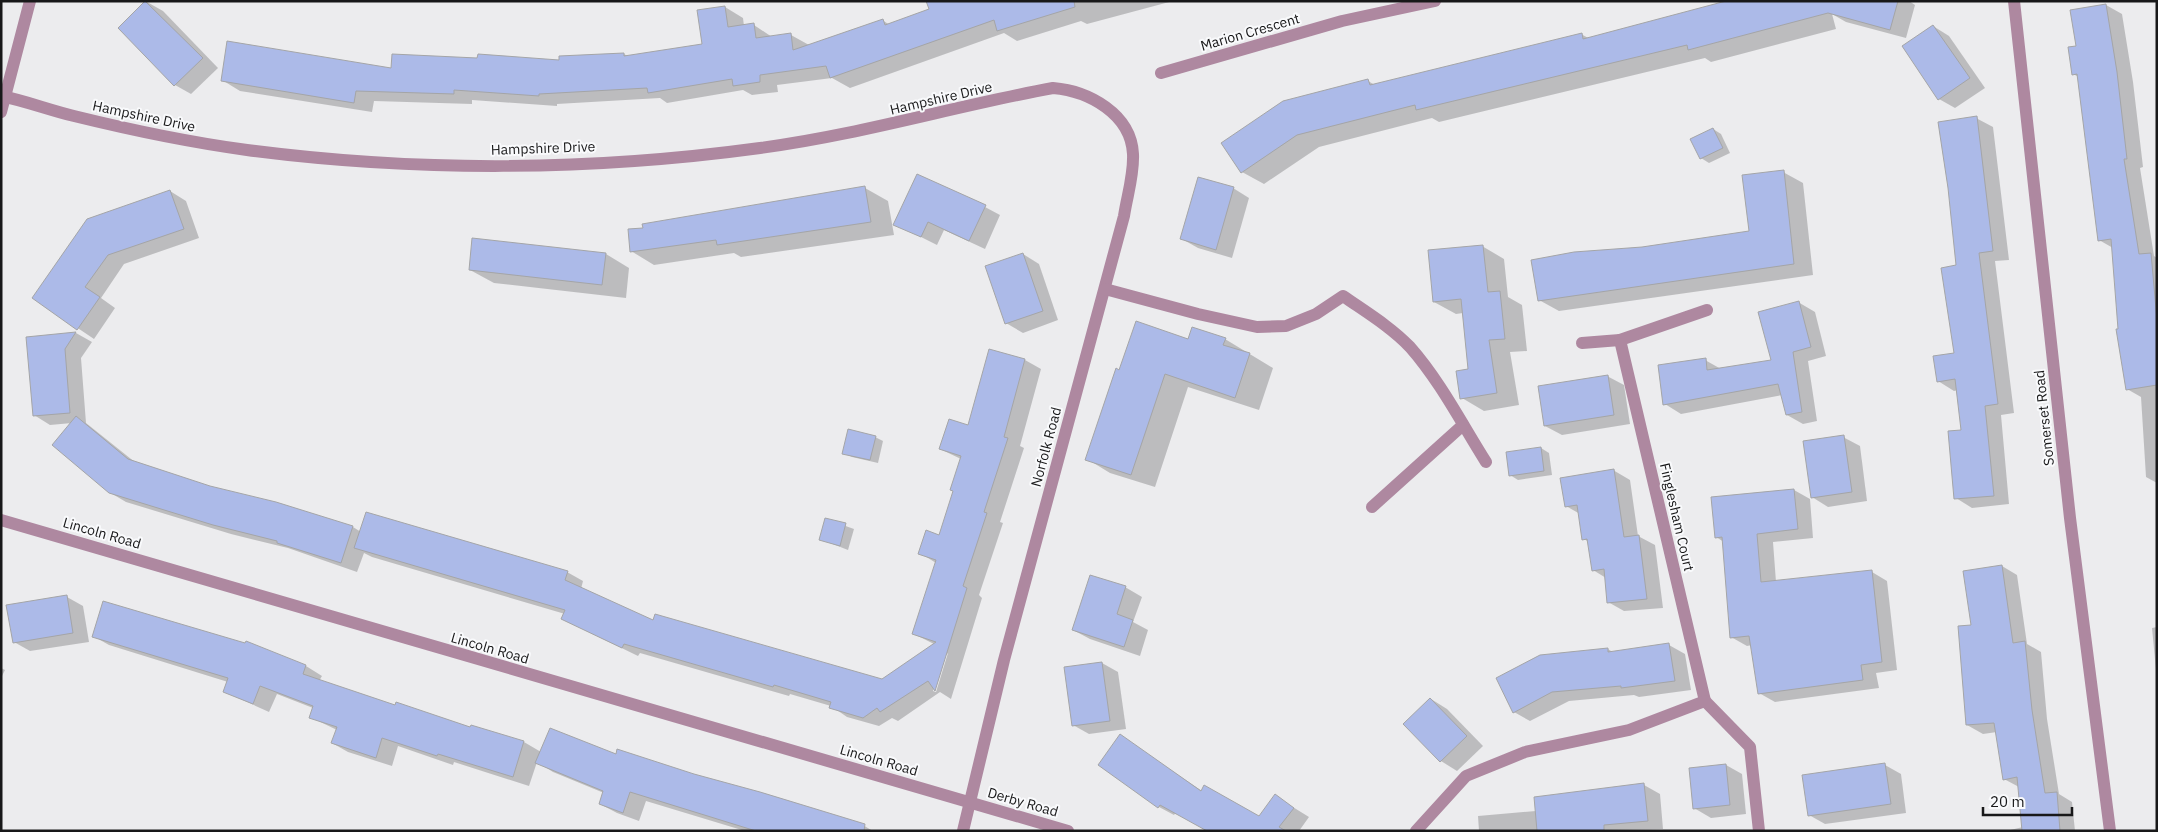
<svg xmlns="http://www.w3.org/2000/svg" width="2158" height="832" font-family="'IBM Plex Sans',sans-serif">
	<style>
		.shadow { fill: #0003; fill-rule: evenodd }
		.building { fill: #acbae8; stroke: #a4a5a7 }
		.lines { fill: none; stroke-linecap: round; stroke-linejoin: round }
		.minor { stroke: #ae88a0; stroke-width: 12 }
		.labels { text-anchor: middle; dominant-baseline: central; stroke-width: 4; stroke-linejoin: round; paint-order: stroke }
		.street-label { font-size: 14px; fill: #181819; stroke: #f9fafc }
	</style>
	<rect width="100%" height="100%" fill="#ececee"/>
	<!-- shadow -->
	<g class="shadow">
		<path d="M980,1h193l-86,23 -6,-3 -64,20 -13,-8 -154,55 -18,-10 -55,7 1,7 -26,3 -9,-5 -76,13 -7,-5 -103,6v2l-85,-6v4l-98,-3 -2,11 -132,-21 -18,-11 338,-18 64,-8 5,3 74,-12 22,-38 18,11 1,8 10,-1 18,12 19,-2 18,10 73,-25 8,5z"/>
		<path d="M1833,1h76l6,4 -9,33 -60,-16 -14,-8 4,15 -125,33 -6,-4 -266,64 -7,-4 -113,29 -55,37 -22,-12 126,-91 7,4 206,-51 9,5z"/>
		<path d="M147,2l16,9 55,57 -27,26 -16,-9 -56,-57z"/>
		<path d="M2106,5l16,9 11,68 10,85 -3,1 14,88 3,2v225l-11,-6 -5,-80 -14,-8 -14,-141 -14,-8 -20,-163 -6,-3 5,-27 -6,-36z"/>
		<path d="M1933,26l16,10 36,52 -30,20 -16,-9z"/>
		<path d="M1976,118l17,9 16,133 -14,1 19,152 -13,2 8,89 -37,4 -16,-10 7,-67 -5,-41 -4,1 -16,-10 18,-27 1,-88z"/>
		<path d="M1713,129l8,5 9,19 -21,10 -8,-5z"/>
		<path d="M1783,172l20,11 10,92 -254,36 -20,-11 103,-52 108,-16z"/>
		<path d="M865,188l23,13 6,34 -153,22 -7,-4 -80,12 -23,-14 13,-22z"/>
		<path d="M1233,188l16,10 -17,60 -34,-10 -16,-9z"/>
		<path d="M170,191l16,10 13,37 -75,26 -23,34 14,10 -21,31 -61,-41z"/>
		<path d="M985,207l15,8 -15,34 -41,-19 -7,15 -42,-21z"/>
		<path d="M1482,246l22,13 4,38 14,8 5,46 -17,1 9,53 -35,6 -22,-13 7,-28 -6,-57 -7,1 -22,-12z"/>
		<path d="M606,254l23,14 -3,30 -132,-15 -24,-13z"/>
		<path d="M1023,254l16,10 19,56 -35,13 -17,-10z"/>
		<path d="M1798,302l17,10 11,44 -18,5 9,60 -14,3 -16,-9 -5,-20 -101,19 -16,-10 40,-44 16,9 52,-8z"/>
		<path d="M76,333l16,9 -11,16 5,65 50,40 74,24 66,16 77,24 8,5 206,40 16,9 -2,8 73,33 228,58 52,-36 -20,-10 22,-71 -16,-10 20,-17 14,-44 7,-33 -21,-10 29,-22 21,-76 35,9 16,9 -21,77 4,2 -24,74 3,1 -24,72 3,3 -31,101 -11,-7 -42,29 -6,-3 -13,8 -32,-9 -16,-11 -41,-12 -1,2 -149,-43 -2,3 -76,-37 3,-5 -193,-57 -8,-4 -7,19 -69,-24 -57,-14 -105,-32 -17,-10 -37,-69 -22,2 -16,-10 -6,-77zM948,653l-12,39 -3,-1 11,-34z"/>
		<path d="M1225,339l48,29 -14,42 -71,-23 -33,100 -45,-14 -23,-14 33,-88 69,-31z"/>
		<path d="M1607,376l17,9 6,39 -68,11 -17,-9z"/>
		<path d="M875,437l8,4 -5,22 -26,-6 -8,-4z"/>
		<path d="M1843,437l17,9 7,55 -39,6 -16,-10z"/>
		<path d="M1541,448l8,5 3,22 -34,5 -8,-5z"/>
		<path d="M1613,470l17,10 8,56 17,9 8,63 -39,3 -16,-9 -2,-24 -13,-8 -4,-28 -5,-3 -4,-25 -14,-8z"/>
		<path d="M1794,490l16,9 3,39 -40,4 3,40 96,-10 15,9 10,89 -21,3 3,15 -104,14 -16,-9 -7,-48 -5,1 -16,-9 -7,-95 -8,-5 -3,-39z"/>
		<path d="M826,519l28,10 -6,21 -28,-11z"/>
		<path d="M2002,566l15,9 10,69 14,8 6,67 12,75 13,8 3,29h-69l17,-4 -4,-40 -15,-8 -7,-47 -14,2 -16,-9 5,-99z"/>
		<path d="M1125,587l17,10 -9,25 15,8 -8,26 -50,-17 -17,-9z"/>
		<path d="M67,597l16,9 6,36 -59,9 -16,-9z"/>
		<path d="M2157,627v53l-5,-52z"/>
		<path d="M93,636l152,9 1,-2 60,23 16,10 -3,5 76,26 129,35 17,10 75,4 78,20 167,48 12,7h-128l-99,-30 -7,20 -22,-8 -17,-9 4,-11 -51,-21 -16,-10 -8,24 -75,-24 -1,3 -55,-19 -6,20 -44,-14 -16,-9 5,-13 -27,-13 3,-9 -36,-14 -8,18 -44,-20 3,-10 -119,-37z"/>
		<path d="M1669,645l16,9 6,36 -52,7 -5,-2 -65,6 -39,20 -16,-9 94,-63 6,4z"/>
		<path d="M1102,663l16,9 8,57 -37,5 -16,-9z"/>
		<path d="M1,668l4,2 -4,8z"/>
		<path d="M1431,699l16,10 36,37 -26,25 -16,-10z"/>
		<path d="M1120,736l82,55 57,26 16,-21 34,21 -10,14h-90l-33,-19 -2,3 -15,-8z"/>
		<path d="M1726,765l16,9 4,40 -35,4 -17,-10z"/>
		<path d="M1885,765l16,9 5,39 -81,11 -16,-9z"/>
		<path d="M1644,785l16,9 3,35 -184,2 -1,-15 58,-5z"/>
	</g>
	<!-- building -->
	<g class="building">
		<path d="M145,1l58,57 -29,28 -56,-58z"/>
		<path d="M926,1h148l1,6 -78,24 -3,-11 -164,58 -4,-12 -66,9v7l-27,4 -1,-7 -84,14 -1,-5 -108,6v2l-85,-6v4l-98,-3 -2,12 -133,-22 6,-40 164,27 1,-14 85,4 1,-4 81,6v-4l65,-3v3l78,-12 -5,-34 28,-4 3,21 26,-4 2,15 35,-5 2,17 90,-31 2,6 44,-16z"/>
		<path d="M1726,1h172l-8,29 -62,-17 -140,37 -1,-5 -271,65 -1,-5 -118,30 -56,38 -20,-30 62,-42 85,-22 2,6 212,-52 1,6z"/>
		<path d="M2106,4l11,68 10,87h-3l15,95 12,-1 6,67v65l-31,5 -10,-61h2l-7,-90 -13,2 -21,-167 -5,1 -4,-28 8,-1 -6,-36z"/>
		<path d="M1933,25l37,53 -32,22 -36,-54z"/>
		<path d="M1977,116l16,135 -14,2 19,151 -13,2 9,90 -40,3 -6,-68 13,-1 -6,-51 -18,3 -4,-26 21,-3 -13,-85 15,-3 -8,-77 -10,-66z"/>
		<path d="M1713,128l10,20 -23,11 -10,-20z"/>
		<path d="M1784,170l10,94 -256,37 -7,-41 43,-8 68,-5 107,-16 -7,-56z"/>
		<path d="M917,174l69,31 -17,36 -41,-19 -7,15 -28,-12z"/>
		<path d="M1198,177l36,10 -18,63 -36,-11z"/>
		<path d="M865,186l6,36 -154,23 -1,-5 -86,12 -2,-23 15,-1 -1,-4z"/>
		<path d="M170,190l14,39 -76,26 -23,32 15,10 -23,33 -45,-32 55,-79z"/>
		<path d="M472,238l134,15 -4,32 -133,-15z"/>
		<path d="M1483,245l5,47 12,-1 5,48 -16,1 8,53 -37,6 -4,-28 12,-2 -7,-70 -28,3 -5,-52z"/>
		<path d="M1023,253l20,58 -38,13 -20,-58z"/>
		<path d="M1799,301l12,46 -18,5 9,60 -16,3 -8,-31 -115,21 -5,-40 48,-7 1,12 64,-10 -13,-48z"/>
		<path d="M1136,321l52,18 4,-12 34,11 -3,7 27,8 -15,45 -70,-24 -34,101 -46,-15 31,-92 3,2z"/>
		<path d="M76,332l-11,17 5,64 -37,3 -7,-79z"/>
		<path d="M989,349l36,10 -21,78 4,1 -24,74 3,1 -24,73 4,2 -32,103 -7,-10 -48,31 -3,-4 -14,10 -34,-10 2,-6 -57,-17 -1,2 -149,-43 -2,4 -61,-29 4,-9 -211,-62 12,-36 202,59 -3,9 88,40 2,-6 227,65 54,-37 -24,-8 24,-74 -18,-6 8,-24 13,5 14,-44 -3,-1 11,-34 -22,-7 10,-30 19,6z"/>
		<path d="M1608,375l6,40 -70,11 -6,-40z"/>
		<path d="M76,416l52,43 82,27 66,16 77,24 -12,37 -64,-20v-2l-64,-16 -104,-32 -57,-48z"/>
		<path d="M848,429l28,7 -6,24 -28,-6z"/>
		<path d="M1844,435l8,57 -41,6 -8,-57z"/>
		<path d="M1541,447l3,24 -35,5 -3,-24z"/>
		<path d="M1614,469l10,68 15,-2 8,64 -40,4 -3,-34 -12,2 -5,-32 -5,1 -5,-35 -12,2 -5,-29z"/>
		<path d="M1794,489l4,40 -41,5 4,48 111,-12 10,92 -21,3 2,15 -105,14 -9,-58 -19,2 -8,-101 -7,1 -4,-41z"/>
		<path d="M825,518l21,5 -6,23 -21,-6z"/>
		<path d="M2002,565l11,78 12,-2 7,69 13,83 12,-1 3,39h-38l-5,-54 -14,3 -9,-57 -28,2 -8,-99 13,-1 -8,-54z"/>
		<path d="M1090,575l36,11 -9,28 16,6 -9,27 -52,-17z"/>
		<path d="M67,595l6,38 -60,10 -7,-38z"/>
		<path d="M103,601l142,42 1,-2 60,24 -3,9 92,31 1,-3 74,25 1,-2 53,16 -11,36 -75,-23 -1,2 -55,-18 -6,20 -45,-15 6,-16 -28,-9 4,-12 -53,-20 -7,18 -30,-12 5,-14 -136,-41z"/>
		<path d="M1669,643l6,38 -54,7v-2l-69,6 -39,21 -17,-35 44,-23 68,-7v4z"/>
		<path d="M1102,662l8,59 -38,5 -8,-59z"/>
		<path d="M1430,698l37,38 -27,26 -37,-38z"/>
		<path d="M550,728l66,26 1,-5 77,25 66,18 105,32 -1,7h-108l-126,-39 -7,21 -24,-9 4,-13 -68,-28z"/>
		<path d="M1120,734l81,57 3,-6 55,31 16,-22 19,14 -15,19 7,4h-79l-47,-26 -2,3 -60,-43z"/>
		<path d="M1885,763l6,41 -83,12 -6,-41z"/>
		<path d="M1726,764l4,41 -37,4 -4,-41z"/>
		<path d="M1644,783l4,38 -44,4v6h-67l-3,-34z"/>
	</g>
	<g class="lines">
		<!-- minor -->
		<g class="minor">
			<path d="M2014,1l56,517 40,313"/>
			<path d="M1161,73l181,-52 93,-20"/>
			<path d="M1,96c25,5 48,14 73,20 57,14 114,26 173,34 168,22 344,21 513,-2 99,-13 195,-42 293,-60 36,3 78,26 80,66 1,21 -6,42 -9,62l-120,444 -41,171"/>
			<path d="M1,112l29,-111"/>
			<path d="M1105,289l93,25 59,13 29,-1 30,-12 27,-18c23,16 48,31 67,51 30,34 52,77 76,115"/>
			<path d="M1582,343l38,-3"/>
			<path d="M1372,507l91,-82"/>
			<path d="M1,520l1067,311"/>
			<path d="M1705,701l-85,-361 87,-30"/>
			<path d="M1416,831l50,-55 59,-24 104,-22 76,-29 45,46 9,84"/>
		</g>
	</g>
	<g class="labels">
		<!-- street labels -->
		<g class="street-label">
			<text transform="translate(1250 32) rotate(-16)">Marion Crescent</text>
			<text transform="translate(941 98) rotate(-13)">Hampshire Drive</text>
			<text transform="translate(144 116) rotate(12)">Hampshire Drive</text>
			<text transform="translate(543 148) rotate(-2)">Hampshire Drive</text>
			<text transform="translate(2044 418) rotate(-96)">Somerset Road</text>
			<text transform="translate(1046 447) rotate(-75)">Norfolk Road</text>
			<text transform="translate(1677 517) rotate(77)">Finglesham Court</text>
			<text transform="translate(102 533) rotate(16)">Lincoln Road</text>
			<text transform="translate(490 648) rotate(16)">Lincoln Road</text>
			<text transform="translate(879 760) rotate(16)">Lincoln Road</text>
			<text transform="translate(1023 802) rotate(16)">Derby Road</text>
		</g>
	</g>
	<!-- border -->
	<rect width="2158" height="832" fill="none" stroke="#181819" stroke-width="5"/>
	<!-- scale -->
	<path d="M1983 807v8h89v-8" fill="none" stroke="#181819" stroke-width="2.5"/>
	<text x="1990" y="807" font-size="15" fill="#181819" stroke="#f9fafc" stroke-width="4" paint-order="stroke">20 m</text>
</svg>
